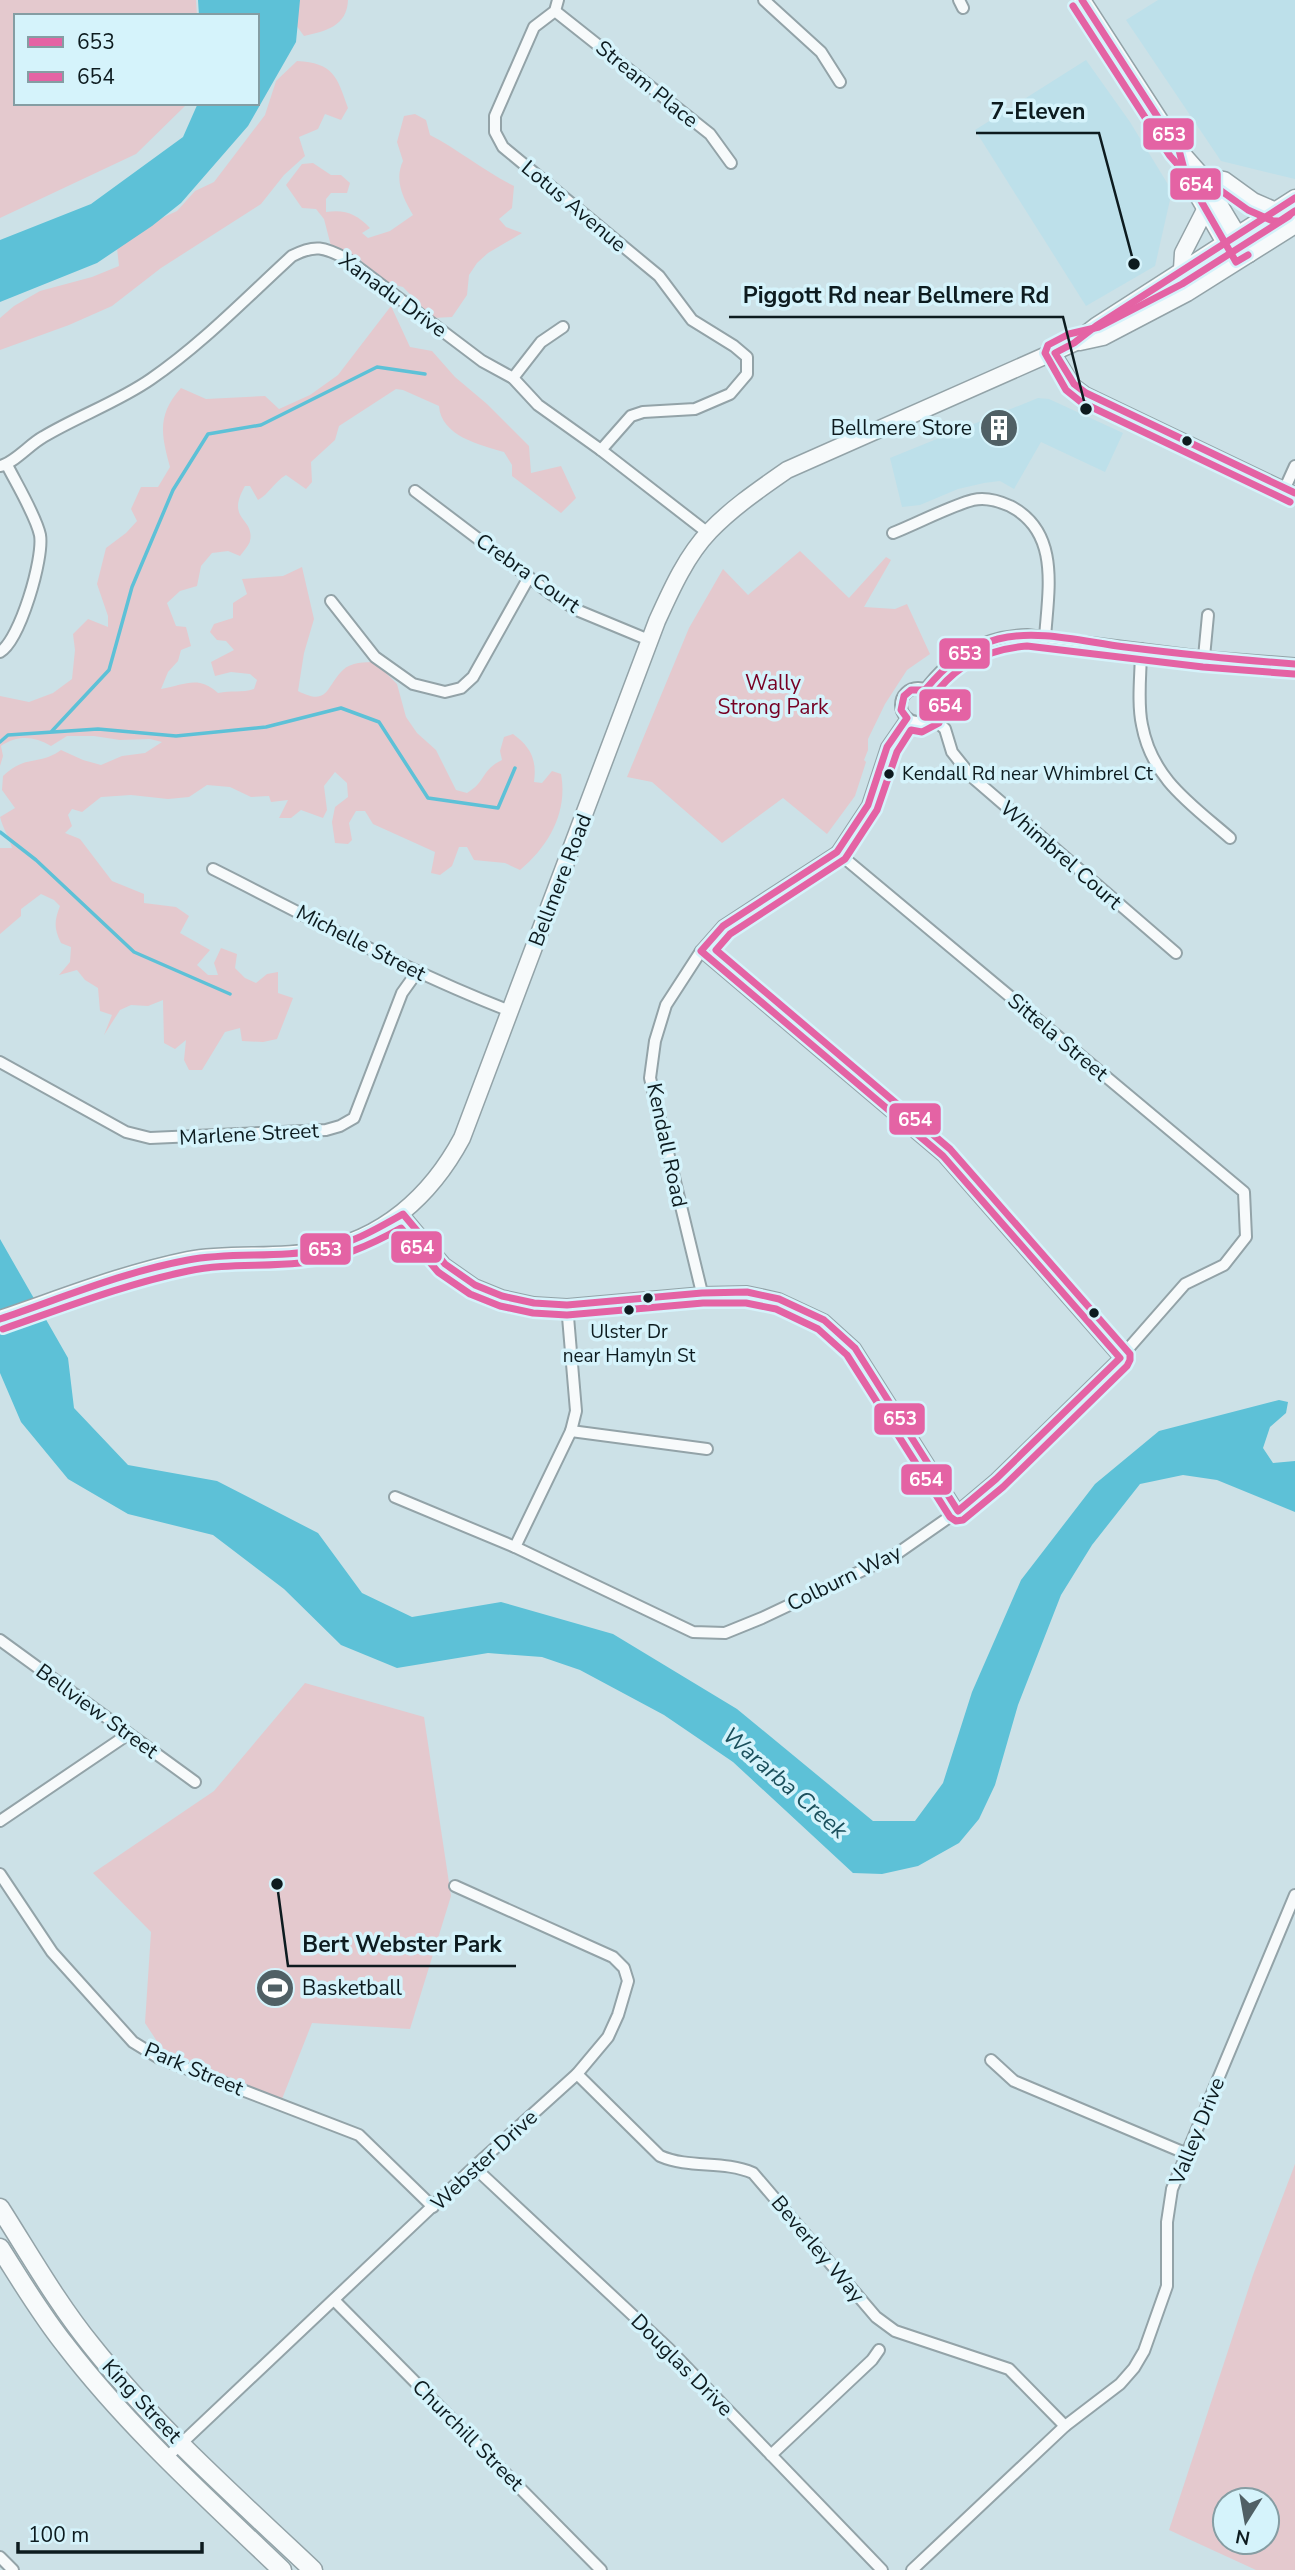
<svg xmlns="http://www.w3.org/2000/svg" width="1295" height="2570" font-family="'Nunito Sans',sans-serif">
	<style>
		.built { fill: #bde0ea }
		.green { fill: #e4c9ce; fill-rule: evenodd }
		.water { fill: #5dc1d7 }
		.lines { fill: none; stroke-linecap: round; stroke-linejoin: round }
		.stream { stroke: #5dc1d7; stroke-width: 3.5 }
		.street-casing { stroke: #93a3a8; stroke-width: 14 }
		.secondary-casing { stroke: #93a3a8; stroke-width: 19 }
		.primary-casing { stroke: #93a3a8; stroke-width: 21 }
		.street { stroke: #f7fafb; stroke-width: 10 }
		.secondary { stroke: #f7fafb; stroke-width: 16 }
		.primary { stroke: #f7fafb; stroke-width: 18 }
		.bus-1-casing { stroke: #d5f3fb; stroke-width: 12 }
		.bus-2-casing { stroke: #d5f3fb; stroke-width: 12 }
		.bus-1 { stroke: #e463a4; stroke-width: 7 }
		.bus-2 { stroke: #e463a4; stroke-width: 7 }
		.bus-dot { fill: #0d1b1f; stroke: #d5f3fb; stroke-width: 2.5 }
		.labels { text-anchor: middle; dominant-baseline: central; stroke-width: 7; stroke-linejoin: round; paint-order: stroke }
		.bus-label { font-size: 19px; fill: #0d1b1f; stroke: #d5f3fb; text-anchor: start }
		.street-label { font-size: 21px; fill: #0d1b1f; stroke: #d5f3fb }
		.poi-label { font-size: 21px; fill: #0d1b1f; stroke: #d5f3fb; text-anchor: end }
		.park-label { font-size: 21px; fill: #770023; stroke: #d5f3fb }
		.water-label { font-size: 23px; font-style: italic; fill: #1b505c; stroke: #d5f3fb }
		.leader { fill: none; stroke: #0d1b1f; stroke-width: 2.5 }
		.callout-dot { fill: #0d1b1f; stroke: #d5f3fb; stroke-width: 2.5 }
		.callout-label { font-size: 23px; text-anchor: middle; font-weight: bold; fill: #0d1b1f; stroke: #d5f3fb; stroke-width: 7; stroke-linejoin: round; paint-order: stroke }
		.line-badge { stroke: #d5f3fb; stroke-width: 2.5 }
		.badge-label { font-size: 19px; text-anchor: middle; font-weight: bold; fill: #fff }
	</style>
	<rect width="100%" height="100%" fill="#cce1e7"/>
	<!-- built -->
	<g class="built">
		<path d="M1158,0h137v179l-74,-18 -95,-141z"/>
		<path d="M1086,60l44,62 42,69 -17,75 -69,40 -111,-176z"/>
		<path d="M1038,398l11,1 74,34 -18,39 -64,-30 -27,47 -14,-8 -16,2 -26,6 -38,16 -18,2 -12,-49z"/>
	</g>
	<!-- green -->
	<g class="green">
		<path d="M0,0h196l1,16h-181v87l170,2 -50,49 -136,64z"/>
		<path d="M295,0h53c-1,26 -22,31 -44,36l-8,-11z"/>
		<path d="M297,61c36,2 40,15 51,47l-7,12 -16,-6 -7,15 -19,8 6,19 -21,19 -23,29 -100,64 -49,38 -43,19 -69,25v-32l14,-12 26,-15 52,-14 27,-11 -3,-27 61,-28 18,-20 19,-9 51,-67 11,-34z"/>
		<path d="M415,114l11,6 4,15c29,15 54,36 84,51l-2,22 -13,11 7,8 16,6 -34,20 -11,10 -8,12 -2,20 -15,22 -19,1 -30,-31 -21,-5 -14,-10 -7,-12 -30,-14 -7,-27 -8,-10 -14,-1 -16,-23 16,-21 11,-1 18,12h10l9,8 -3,10h-16l-5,6v13c19,-3 31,2 44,16l-8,5 6,5 22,-7 23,-16c-10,-17 -19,-35 -10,-54l-6,-19 7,-26z"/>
		<path d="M391,306l19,41 22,4 23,26 32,27 42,42 2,27 30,-7 15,32 -15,15 -49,-37v-11l-8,-13c-24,-7 -63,-16 -65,-46l-36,-16 -7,-1 -57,37 -4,14 -24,22 1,20 -6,7 -20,-14c-12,7 -16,18 -28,25l-8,-14h-5c-20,35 10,31 5,55 -1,4 -7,11 -10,15l-12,-5 -16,2 -11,13 -4,20 -17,5 -13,12 9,23 10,1 5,19 -10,4 -3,11 -10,11 -7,17c24,-4 37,-14 57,4 13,-3 24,0 36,-4l3,-9 -7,-6 -19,-2 -16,4 -4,-14 23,-12 -8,-9 -9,-1 -7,-8 4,-8 19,-6v-15l14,-9 -5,-15 41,-3 19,-9 12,52 -10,34 -6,38c31,16 28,-5 45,-21 8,-8 22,-8 32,-8l22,22 9,33 11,16 19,17 20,40 11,3c19,-11 14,-23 35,-33l-2,-9 4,-14 9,-3c18,13 24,26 21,48l8,1 10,-12 9,3c7,38 -12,72 -41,96l-15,-7 -31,-3 -7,-13h-8l-7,19 -12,9 -9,-2 4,-21 -62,-28 -8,-13h-9l-7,12 3,17 -4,4 -13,-1 -3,-21 3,-15 13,-10 -1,-14 -12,-11 -11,14 3,24 -4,8 -22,-8 -10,8h-12l9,-18 -17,2 -2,-6 -18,1 -21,-10 -23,-2 -18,12 -21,2 -37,-4 -30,2 -19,15 -10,-3 -4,6 4,11 -7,7 15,6 32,42 32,13v9l32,4 13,9 -9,17 30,17 -13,15 11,10h10l-4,-12 7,-15 16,6 -2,14 10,10 11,5 11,-9 11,-2v21l15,5 -16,41 -14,3 -21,-1 -2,-13 -15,4 -23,38h-13l-5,-10 2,-20 -11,9 -11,-6 -1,-43 -15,6 -17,-1 -11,5 -16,25 8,-20 -12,-4 -2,-23 -13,-8 -8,-10 -18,5 11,-13 1,-15 -10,-4c-7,-14 -7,-22 -1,-37l-6,-6 -13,-6 -20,15v7l-21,18v-86h12c-3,-12 -9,-19 -12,-31l15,-9 -13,-18 1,-14c23,-22 36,-10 58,-26l22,10 18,5 21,-9 23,-3 17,-11 -12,-3 -30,1 -26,-4h-27l-16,10c-17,-10 -34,-11 -50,0l2,10 -3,10v-70l29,6 24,-9 19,-14 3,-29 -2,-16 15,-15 20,8v-11l-11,-32 9,-36 20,-15 11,-12 -6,-12 10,-22h17l12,-20c-9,-33 -13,-52 11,-79l25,11 59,-3 14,13 31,-14 28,-20z"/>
		<path d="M800,551l49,47 37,-41 5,3 -27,47 31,2 12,-5 23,50 -23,16 -22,34 -17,35v11l-4,10 2,2 -11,34 -28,38 -44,-36 -61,45 -70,-61 -25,-5 62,-149 34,-59 25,26z"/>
		<path d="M305,1683l119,34 27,179 -41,133 -98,-6 -30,76 -118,-47 -19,-29 6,-91 -58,-59 121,-82z"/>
		<path d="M1295,2164v406h-39l-87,-40 84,-255zM1225,2500h42v42h-42z"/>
	</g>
	<!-- water -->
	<g class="water">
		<path d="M198,0h102l-4,42 -48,84 -67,77 -29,23 -55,37 -97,39v-62l91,-36 92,-67 15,-34h59v-87h-58z"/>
		<path d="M0,1239l68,119 6,50 54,57 89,16 101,52 44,60 50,24 89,-15 112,32 124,75 136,112h42l28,-38 29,-91 49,-112 74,-96 64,-53 120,-31 9,2 -2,11 -16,14 -7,21 10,15 22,-2v51l-78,-32 -34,-5 -43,9 -48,61 -31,50 -43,110 -23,80 -16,34 -20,24 -41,23 -36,8 -29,-1 -120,-111 -69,-47 -84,-45 -38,-13 -54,-4 -91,15 -56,-23 -57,-56 -71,-54 -85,-21 -60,-35 -47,-57 -21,-49z"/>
	</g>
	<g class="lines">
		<!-- stream -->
		<g class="stream">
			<path d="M52,731l57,-61 23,-83 41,-97 35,-56 53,-9 116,-58 48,7"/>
			<path d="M0,742l8,-7 90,-6 78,7 90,-9 75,-19 38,14 49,76 70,10 17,-40"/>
			<path d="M0,832l36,28 98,92 96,42"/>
		</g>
		<defs>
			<g id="street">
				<path d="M558,0l-3,11 -21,16 -39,89v16l8,15 156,129 33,44 42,26 13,11v17l-17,20 -35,15 -52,3 -12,4 -30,34"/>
				<path d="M764,0l57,52 19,30"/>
				<path d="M959,0l4,8"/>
				<path d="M555,11l155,123 21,29"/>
				<path d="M1055,353l19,31 12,9 209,100"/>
				<path d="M513,378l28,-36 22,-15"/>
				<path d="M0,466c13,-2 30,-22 43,-29 35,-21 75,-35 108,-58 51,-35 95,-81 141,-123 23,-12 32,-9 55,3l135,102 31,17 25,27 63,45 107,83"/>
				<path d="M1285,488l10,-22"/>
				<path d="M415,491l136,103 28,17 70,29"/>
				<path d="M893,533c23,-9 57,-27 80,-33 13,-3 26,1 37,6 51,26 38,85 35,132"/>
				<path d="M331,601l44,56 38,27 32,8 16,-4 12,-11 56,-100"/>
				<path d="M1141,649c0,24 -4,53 1,76 10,54 49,79 88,113"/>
				<path d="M0,652c20,-12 44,-94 40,-117 -4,-19 -24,-52 -33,-70"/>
				<path d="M1204,657l4,-42"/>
				<circle cx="918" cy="705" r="17"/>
				<path d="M925,690c26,-35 58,-53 102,-55l177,22 91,7"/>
				<path d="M931,716l14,13 7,23 20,25 204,176"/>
				<path d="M213,869c98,49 195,103 297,142"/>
				<path d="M701,951l242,205 177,202"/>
				<path d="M0,1062l126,70 24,6 176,-8 14,-4 14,-8 48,-125 15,-21"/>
				<path d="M403,1214l42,50 30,21 27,11 32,7 33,2 135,-12 45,-1 32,7 45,21 31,28 103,163"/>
				<path d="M702,1293l-52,-215 5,-37 11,-36 35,-54 22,-25 114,-74 31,-47 19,-58 20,-29"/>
				<path d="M571,1431l136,18"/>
				<path d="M395,1497l120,50 178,85 32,1 37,-15 133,-63 63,-44 38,-32 124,-121 65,-74 39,-19 22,-28 -2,-45 -407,-340"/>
				<path d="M515,1547l56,-116 5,-20 -9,-106"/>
				<path d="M0,1640l195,142"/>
				<path d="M0,1821l127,-86"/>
				<path d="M0,1874l52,78 81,90 26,16 200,77 74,72"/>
				<path d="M991,2060l23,21 171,72"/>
				<path d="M577,2074l83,82c30,13 63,4 93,17l123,144 19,14 114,38 56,57"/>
				<path d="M474,2167l195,182 213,221"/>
				<path d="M334,2300l267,270"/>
				<path d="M771,2455l101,-95 7,-10"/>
				<path d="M166,2458l308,-291 103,-93 31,-37 10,-22 10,-34 -4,-13 -11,-11 -158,-71"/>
				<path d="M0,2557l13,13"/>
				<path d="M912,2570l153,-144 55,-42 14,-16 10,-17 23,-65v-64l5,-33 123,-294"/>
			</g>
			<g id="secondary">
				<path d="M1082,0l97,150 23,26 47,78"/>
				<path d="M1179,152l6,21 44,77"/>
				<path d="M1202,176l22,4 29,21 23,10"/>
				<path d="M1182,269l1,-16 22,-43"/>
				<path d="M1080,342l23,-5 84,-44 108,-68"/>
				<path d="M0,1319c62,-21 124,-46 188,-59 42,-8 86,-1 128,-9 66,-11 115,-55 146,-113l195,-517c14,-31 29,-65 53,-90 23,-24 50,-42 77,-61l287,-127 22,-17 199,-128"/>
			</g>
			<g id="primary">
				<path d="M0,2208c30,47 57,95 92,138 65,82 145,152 221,224"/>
				<path d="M0,2248c21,33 41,67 66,98 63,82 141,152 216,224"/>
			</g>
		</defs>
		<!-- street casing -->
		<use href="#street" class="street-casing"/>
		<!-- secondary casing -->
		<use href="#secondary" class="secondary-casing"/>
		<!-- primary casing -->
		<use href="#primary" class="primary-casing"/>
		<!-- street -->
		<use href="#street" class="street"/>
		<!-- secondary -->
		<use href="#secondary" class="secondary"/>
		<!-- primary -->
		<use href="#primary" class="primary"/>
		<defs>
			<g id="bus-1">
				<path d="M1082,0l97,150 6,23 51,89 12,-7"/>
				<path d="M1295,198l-199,128 -22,17 -19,10 19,31 12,9 209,100"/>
				<path d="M0,1319c62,-21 123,-47 188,-59 42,-8 85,-2 127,-9 32,-5 60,-21 88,-37l42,50 30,21 27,11 32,7 33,2 135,-12 45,-1 32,7 45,21 31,28 103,163 38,-32 124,-121 -177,-202 -242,-205 22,-25 114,-74 31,-47 19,-58 20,-29 -6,-8 3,-14 7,-6h14c20,-24 42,-43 73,-51 40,-10 86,3 127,8 57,7 113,13 170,17"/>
			</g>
			<g id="bus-2">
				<path d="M1073,6l97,150 25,28 25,6 28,20 25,11h7l15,-10"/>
				<path d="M1289,216l-107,68 -83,43 -30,7 -21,11 -3,8 21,37 15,12 209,100"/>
				<path d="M3,1329c61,-21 122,-45 185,-58 37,-8 75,-4 112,-8 37,-3 69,-17 101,-35l37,44 32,22 30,12 33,7 34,2 136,-12h43l30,6 42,20 29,26 103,162 6,4 7,-1 40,-33 124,-121 3,-6v-6l-180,-205 -234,-199 14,-16 115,-75 32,-49 20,-58 14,-22 11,2 17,-9 6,-18 -6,-16c23,-28 53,-40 88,-43l176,21 91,7"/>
			</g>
		</defs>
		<!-- bus-1 casing -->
		<use href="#bus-1" class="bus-1-casing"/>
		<!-- bus-2 casing -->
		<use href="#bus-2" class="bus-2-casing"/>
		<!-- bus-1 -->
		<use href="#bus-1" class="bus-1"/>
		<!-- bus-2 -->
		<use href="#bus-2" class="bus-2"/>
	</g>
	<!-- icons -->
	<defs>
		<symbol id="building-disc" viewBox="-11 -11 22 22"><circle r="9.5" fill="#506065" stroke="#d5f3fb"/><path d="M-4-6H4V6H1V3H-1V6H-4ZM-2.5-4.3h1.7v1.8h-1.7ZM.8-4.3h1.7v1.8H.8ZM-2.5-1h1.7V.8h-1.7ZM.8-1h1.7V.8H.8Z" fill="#fff"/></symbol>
		<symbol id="stadium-disc" viewBox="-11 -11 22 22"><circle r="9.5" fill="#506065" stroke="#d5f3fb"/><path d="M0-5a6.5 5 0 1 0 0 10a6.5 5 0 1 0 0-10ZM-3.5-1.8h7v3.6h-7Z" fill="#fff"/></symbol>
	</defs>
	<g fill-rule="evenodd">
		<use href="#building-disc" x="977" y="406" width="44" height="44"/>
		<use href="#stadium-disc" x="253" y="1966" width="44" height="44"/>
	</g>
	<!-- markers -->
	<g class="bus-dot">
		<circle cx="1187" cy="441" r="6"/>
		<circle cx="889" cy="774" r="6"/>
		<circle cx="648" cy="1298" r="6"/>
		<circle cx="629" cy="1310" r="6"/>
		<circle cx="1094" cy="1313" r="6"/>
	</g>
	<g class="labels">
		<!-- bus labels -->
		<g class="bus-label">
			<text x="902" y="774">Kendall Rd near Whimbrel Ct</text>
			<text x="629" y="1332" text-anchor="middle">Ulster Dr<tspan x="629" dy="24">near Hamyln St</tspan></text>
		</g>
		<!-- street labels -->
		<g class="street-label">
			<text transform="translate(647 84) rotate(39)">Stream Place</text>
			<text transform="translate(574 206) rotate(40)">Lotus Avenue</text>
			<text transform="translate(393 295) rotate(36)">Xanadu Drive</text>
			<text transform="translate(528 573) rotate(35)">Crebra Court</text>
			<text transform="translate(1061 855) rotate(41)">Whimbrel Court</text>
			<text transform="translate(560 880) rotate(-69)">Bellmere Road</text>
			<text transform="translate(361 943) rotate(27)">Michelle Street</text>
			<text transform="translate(1058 1037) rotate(40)">Sittela Street</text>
			<text transform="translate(249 1134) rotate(-3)">Marlene Street</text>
			<text transform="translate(667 1145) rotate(78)">Kendall Road</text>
			<text transform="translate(844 1578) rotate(-26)">Colburn Way</text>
			<text transform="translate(97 1711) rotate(36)">Bellview Street</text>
			<text transform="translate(194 2069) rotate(23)">Park Street</text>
			<text transform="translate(1197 2131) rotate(-68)">Valley Drive</text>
			<text transform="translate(484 2160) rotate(-43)">Webster Drive</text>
			<text transform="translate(818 2249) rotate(50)">Beverley Way</text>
			<text transform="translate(682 2365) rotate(45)">Douglas Drive</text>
			<text transform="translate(142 2401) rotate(47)">King Street</text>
			<text transform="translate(468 2435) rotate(45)">Churchill Street</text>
		</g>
		<!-- poi labels -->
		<g class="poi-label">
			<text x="972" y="428">Bellmere Store</text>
			<text x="302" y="1988" text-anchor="start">Basketball</text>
		</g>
		<!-- park labels -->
		<g class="park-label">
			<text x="773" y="683">Wally<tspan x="773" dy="24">Strong Park</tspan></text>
		</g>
		<!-- water labels -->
		<g class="water-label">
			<text transform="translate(785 1783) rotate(41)">Wararba Creek</text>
		</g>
	</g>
	<!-- callouts -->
	<path class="leader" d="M1134 264L1099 133H976M1086 409L1063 317H729M277 1884L288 1966H516"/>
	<g class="callout-dot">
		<circle cx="1134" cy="264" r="7"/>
		<circle cx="1086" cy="409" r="7"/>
		<circle cx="277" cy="1884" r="7"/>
	</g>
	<g class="callout-label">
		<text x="1038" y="119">7-Eleven</text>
		<text x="896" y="303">Piggott Rd near Bellmere Rd</text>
		<text x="402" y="1952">Bert Webster Park</text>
	</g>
	<g class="line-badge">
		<rect x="1142" y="117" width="53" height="34" rx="7" fill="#e463a4"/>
		<rect x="1169" y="167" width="53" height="34" rx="7" fill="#e463a4"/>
		<rect x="938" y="637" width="53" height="33" rx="7" fill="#e463a4"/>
		<rect x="918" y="688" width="54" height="34" rx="7" fill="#e463a4"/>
		<rect x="888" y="1102" width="54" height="34" rx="7" fill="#e463a4"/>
		<rect x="390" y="1230" width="53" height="34" rx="7" fill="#e463a4"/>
		<rect x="299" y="1232" width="53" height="34" rx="7" fill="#e463a4"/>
		<rect x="873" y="1402" width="53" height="34" rx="7" fill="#e463a4"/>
		<rect x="900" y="1463" width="53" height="33" rx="7" fill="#e463a4"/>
	</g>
	<g class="badge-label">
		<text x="1169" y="141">653</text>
		<text x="1196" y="191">654</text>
		<text x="965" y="660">653</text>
		<text x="945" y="712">654</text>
		<text x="915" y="1126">654</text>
		<text x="417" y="1254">654</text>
		<text x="325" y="1256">653</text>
		<text x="900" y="1425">653</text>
		<text x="926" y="1486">654</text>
	</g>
	<!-- legend -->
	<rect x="14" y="14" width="245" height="91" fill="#d5f3fb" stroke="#859da3" stroke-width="2"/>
	<rect x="28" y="37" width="35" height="10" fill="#e463a4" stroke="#859da3" stroke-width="2"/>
	<text x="77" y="49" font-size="21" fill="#0d1b1f">653</text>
	<rect x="28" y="72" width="35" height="10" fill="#e463a4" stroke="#859da3" stroke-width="2"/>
	<text x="77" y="84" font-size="21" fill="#0d1b1f">654</text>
	<!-- north arrow -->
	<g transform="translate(1246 2521) rotate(191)"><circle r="33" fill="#d5f3fb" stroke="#859da3" stroke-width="2"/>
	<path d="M0-5L12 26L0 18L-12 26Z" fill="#506065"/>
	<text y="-10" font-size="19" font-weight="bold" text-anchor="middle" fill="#0d1b1f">N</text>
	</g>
	<!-- scale -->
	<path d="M18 2542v10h184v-10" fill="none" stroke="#0d1b1f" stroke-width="3.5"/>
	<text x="28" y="2542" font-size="21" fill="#0d1b1f" stroke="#d5f3fb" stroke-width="5" paint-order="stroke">100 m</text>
</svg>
